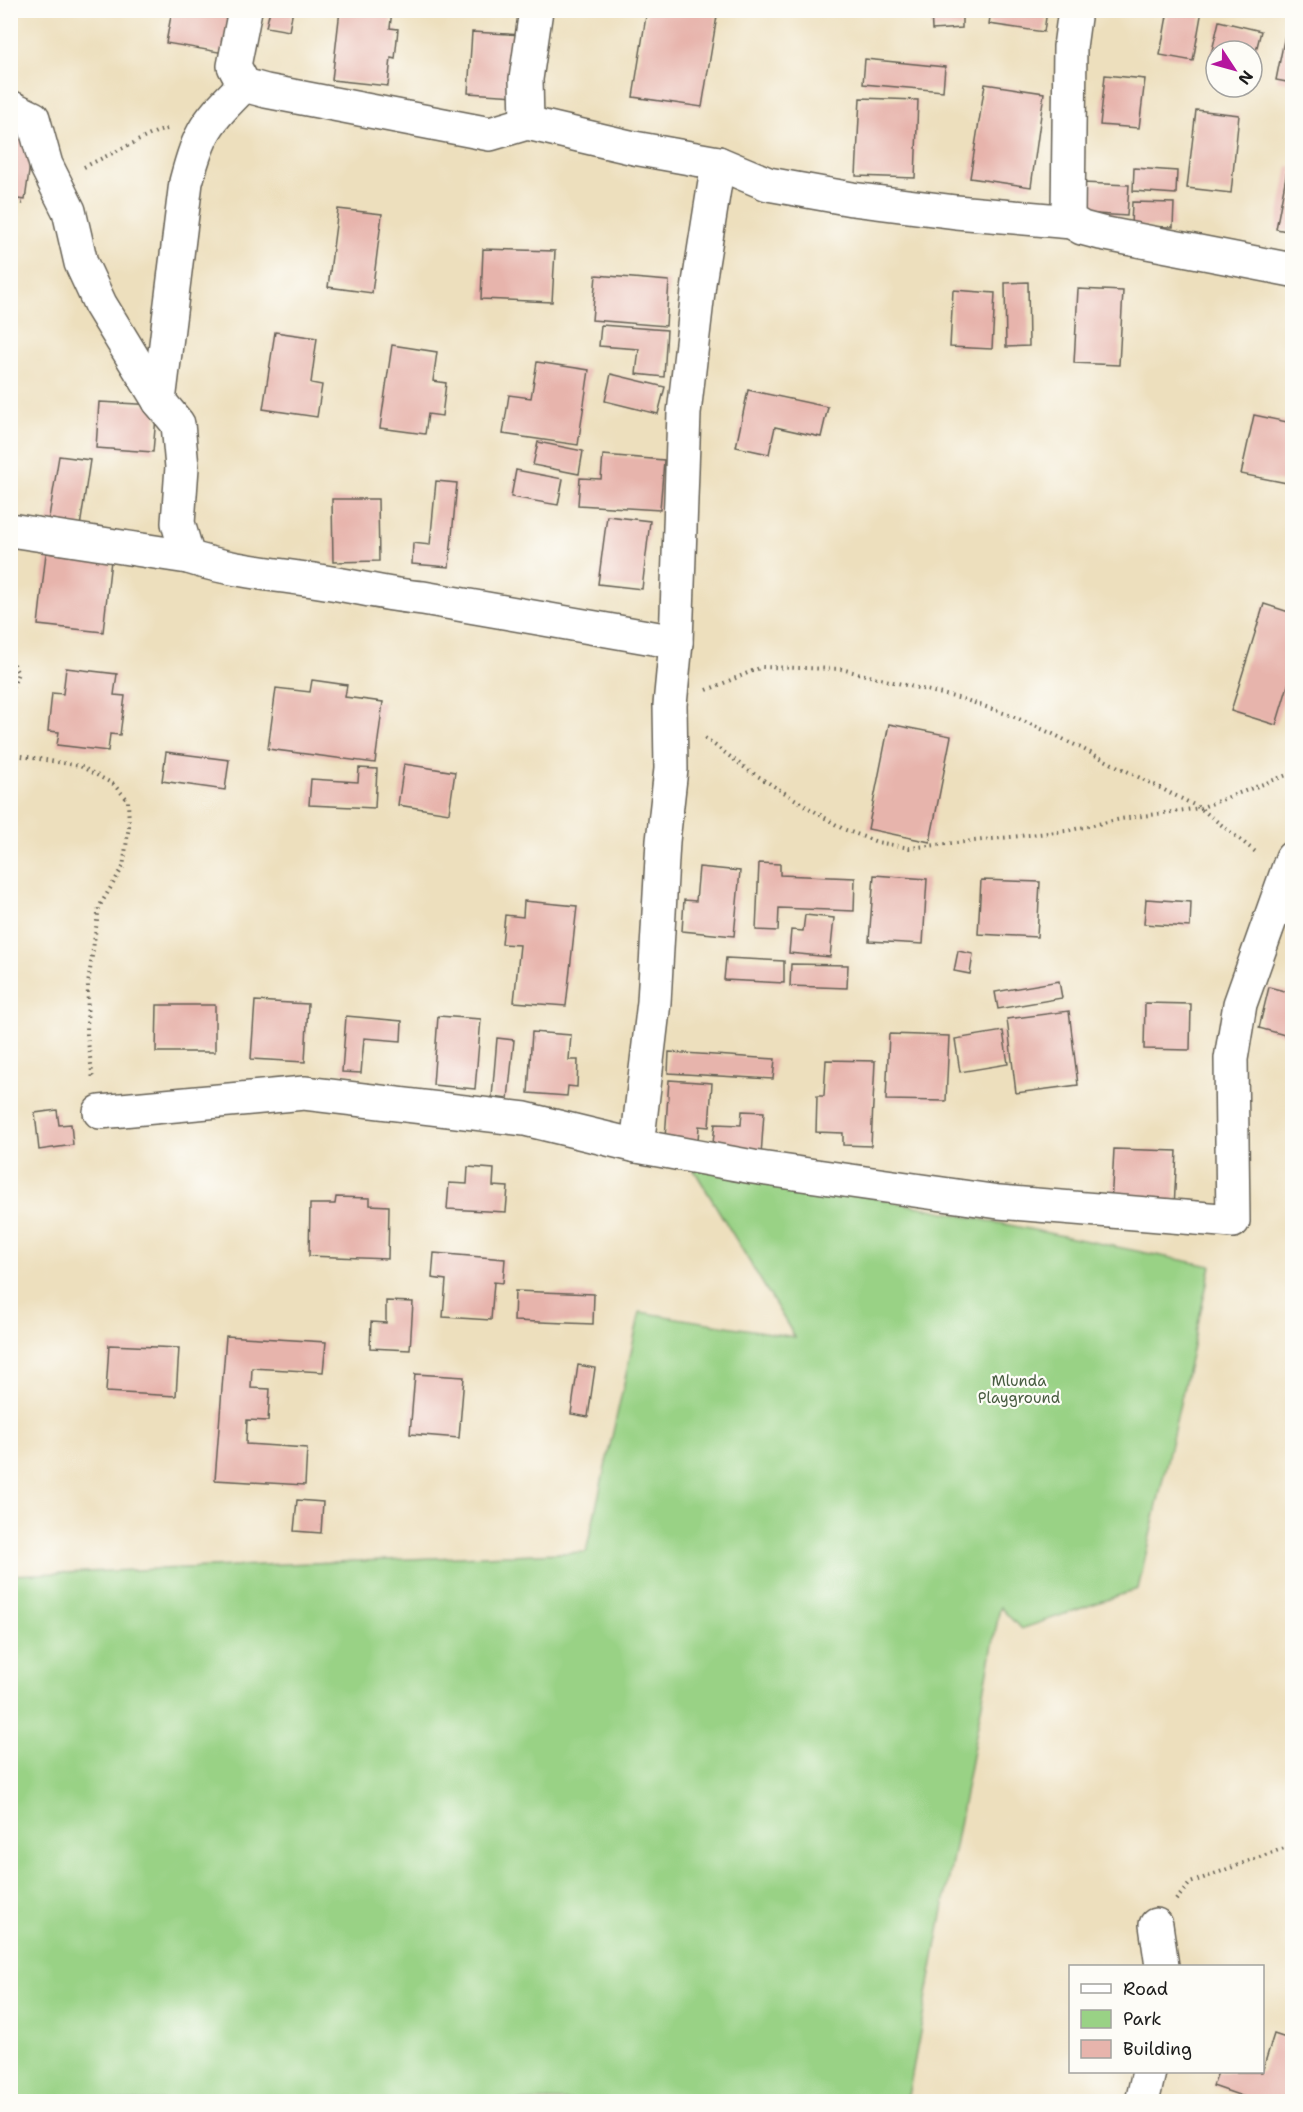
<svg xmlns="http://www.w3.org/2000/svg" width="1303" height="2112" font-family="'Shantell Sans',sans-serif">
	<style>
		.green { fill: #99d285; stroke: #5a7750; stroke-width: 1.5 }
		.building { fill: #e7b4ac }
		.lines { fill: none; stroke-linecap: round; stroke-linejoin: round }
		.street-casing { stroke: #656054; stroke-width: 36 }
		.path { stroke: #656054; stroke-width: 4; stroke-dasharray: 1.5 4.5; stroke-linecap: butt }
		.street { stroke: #fff; stroke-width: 33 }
		.labels { text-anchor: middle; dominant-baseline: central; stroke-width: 4.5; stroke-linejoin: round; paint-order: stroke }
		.park-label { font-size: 15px; fill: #485c41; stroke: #fdfcf7 }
	</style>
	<rect width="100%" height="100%" fill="#fdfcf7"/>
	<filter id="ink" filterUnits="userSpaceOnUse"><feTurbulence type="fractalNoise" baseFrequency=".0167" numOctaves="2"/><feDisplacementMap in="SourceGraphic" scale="12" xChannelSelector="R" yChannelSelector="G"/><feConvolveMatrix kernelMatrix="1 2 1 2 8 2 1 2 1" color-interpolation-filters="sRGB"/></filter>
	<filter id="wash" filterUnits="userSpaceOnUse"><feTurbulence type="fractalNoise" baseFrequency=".008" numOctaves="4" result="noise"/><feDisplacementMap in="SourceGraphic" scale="24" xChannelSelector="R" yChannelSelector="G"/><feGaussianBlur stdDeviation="1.35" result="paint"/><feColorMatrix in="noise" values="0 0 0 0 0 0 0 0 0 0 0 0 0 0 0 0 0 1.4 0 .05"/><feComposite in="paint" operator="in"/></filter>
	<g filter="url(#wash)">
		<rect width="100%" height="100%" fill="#eddfbd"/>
		<!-- green -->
		<path class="green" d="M688,1160l523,106 -73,323 -117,40 -21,-22 -93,494h-896l-1,-526 576,-23 54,-240 155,25z"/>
		<g id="blocks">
			<!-- building -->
			<g class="building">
				<path d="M172,10h60l-8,43 -58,-10z"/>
				<path d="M270,10h23l-4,21 -23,-4z"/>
				<path d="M340,10h52l-2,18 8,1 -3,30 -4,-1 -3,28 -56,-6z"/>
				<path d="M647,10h71l-16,97 -69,-10z"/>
				<path d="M931,10h31v18l-30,2z"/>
				<path d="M991,10h56l-3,22 -55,-8z"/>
				<path d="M1168,10h34l-9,51 -33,-6z"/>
				<path d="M1219,21l42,10 -8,32 -1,-12h-36v6l-5,-2z"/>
				<path d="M1287,25l5,1v57l-16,-3z"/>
				<path d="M472,32l52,3 -5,61 -51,-3z"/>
				<path d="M865,59l80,8 -2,24 -80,-7z"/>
				<path d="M1105,75l40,4 -6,49 -39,-3z"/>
				<path d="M985,84l59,9 -13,94 -61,-9z"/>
				<path d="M860,98l58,2 -3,78 -59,-2z"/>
				<path d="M1196,110l43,5 -8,78 -44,-5z"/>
				<path d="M10,118l24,18 -9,64 -15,-2z"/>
				<path d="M1288,166l4,1v65l-16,-3z"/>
				<path d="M1134,168l43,3 -1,23 -43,-3z"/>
				<path d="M1082,183l47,2 -2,31 -46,-3z"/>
				<path d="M1132,202l42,1 -1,24 -42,-1z"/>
				<path d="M338,209l44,5 -10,79 -44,-6z"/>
				<path d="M483,249l72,2 -3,51 -71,-3z"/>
				<path d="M596,275l73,6 -3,45 -74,-6z"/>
				<path d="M1028,282l1,64 -23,1 -1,-64z"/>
				<path d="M1078,289l45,2 -4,74 -45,-2z"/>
				<path d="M953,290l42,3 -3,56 -42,-2z"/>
				<path d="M601,325l66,5 -3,47 -28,-3 3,-25 -40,-3z"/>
				<path d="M275,332l42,6 -6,45 11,2 -5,32 -54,-8z"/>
				<path d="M392,345l45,7 -4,29 13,2 -4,33 -14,-2 -3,20 -45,-6z"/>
				<path d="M537,362l52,8 -11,75 -75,-11 6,-39 22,3z"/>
				<path d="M611,374l54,13 -7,27 -53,-13z"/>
				<path d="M748,390l80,17 -7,30 -46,-10 -6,27 -33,-7z"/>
				<path d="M99,402l58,3 -4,47 -57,-4z"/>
				<path d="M1254,415l38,8v61l-51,-10z"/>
				<path d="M538,442l45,9 -4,23 -46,-9z"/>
				<path d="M603,455l61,5 -4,50 -82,-5 2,-27 21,1z"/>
				<path d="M59,456l31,4 -10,67 -32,-4z"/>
				<path d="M516,470l47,9 -5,26 -47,-8z"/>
				<path d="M436,481l21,2 -8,84 -37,-3 1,-21 17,2z"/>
				<path d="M332,499h46l1,62 -46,1z"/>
				<path d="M607,516l43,5 -8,68 -44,-5z"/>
				<path d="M46,553l65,7 -8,72 -65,-7z"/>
				<path d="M1264,604l28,9v59l-16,53 -45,-14z"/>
				<path d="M66,668l51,6 -3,21 11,1 -5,39 -10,-1 -2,17 -51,-6 2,-13 -11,-1 4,-38 11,1z"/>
				<path d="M312,680l35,5 -2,12 38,5 -8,61 -107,-14 8,-61 34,4z"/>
				<path d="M889,724l62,12 -21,106 -62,-13z"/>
				<path d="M166,752l63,8 -4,30 -63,-9z"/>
				<path d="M404,764l51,8 -6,41 -51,-8z"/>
				<path d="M359,768l18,1 -2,39 -66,-3 2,-26 47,3z"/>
				<path d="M759,863l21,1v11l75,3 -1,33 -75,-3 -1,23 -22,-1z"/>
				<path d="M699,867l41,4 -6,65 -52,-5 2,-31 12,1z"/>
				<path d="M874,875l53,4 -4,65 -54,-3z"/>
				<path d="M981,880l59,2 -3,55 -59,-3z"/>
				<path d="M1146,899l45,3 -1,25 -46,-3z"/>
				<path d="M524,901l53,5 -11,100 -52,-4 6,-57 -18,-1 3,-29 18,2z"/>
				<path d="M805,915l29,3 -4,39 -41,-4 2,-23 12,1z"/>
				<path d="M958,951l15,3 -3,20 -16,-3z"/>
				<path d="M726,958l58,3v22l-60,-3z"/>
				<path d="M791,964l57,1 -1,23 -57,-2z"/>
				<path d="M1059,981l3,17 -64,11 -3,-17z"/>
				<path d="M1269,987l23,6v44l-33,-9z"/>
				<path d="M255,1001l53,3 -3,58 -54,-3z"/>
				<path d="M1145,1003l46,1 -1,46 -46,-1z"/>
				<path d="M157,1005h58v47h-59z"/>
				<path d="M1069,1011l9,74 -62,8 -9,-74z"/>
				<path d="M346,1016l56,5 -1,20 -37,-3 -3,35 -19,-1z"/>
				<path d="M438,1016l43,3 -6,70 -42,-4z"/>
				<path d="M1003,1031l5,33 -48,8 -5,-33z"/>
				<path d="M532,1032l39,3 -2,25h9l-1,27 -9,-1 -1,10 -39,-3z"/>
				<path d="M889,1034l60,2 -3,65 -60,-1z"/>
				<path d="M497,1038l17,2 -6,59 -16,-2z"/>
				<path d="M669,1052l106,7 -2,20 -105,-6z"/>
				<path d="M826,1060l49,1 -4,85 -28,-1v-12l-27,-1 1,-36h7z"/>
				<path d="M669,1080l43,3 -3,44 -10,-1 -1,15 -33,-2z"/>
				<path d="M57,1110l2,15 12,-1 2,21 -34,5 -4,-37z"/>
				<path d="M742,1111l22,1 -3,44 -49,-3 3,-29 26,1z"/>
				<path d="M1114,1149l63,2 -3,57 -63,-2z"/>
				<path d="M468,1167l26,2 -1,17 15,1 -2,25 -59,-3 2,-26 18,1z"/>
				<path d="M336,1197l34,1v7l19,1 -1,53 -79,-3 1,-52h25z"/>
				<path d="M434,1253l71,6 -2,24 -9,-1 -3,38 -48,-3 3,-37 -14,-2z"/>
				<path d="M515,1291l79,3 -1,30 -79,-3z"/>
				<path d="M386,1301l27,1 -3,48 -40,-2 1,-26 15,1z"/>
				<path d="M226,1336l100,6 -3,30 -71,-4 -1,20 19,1 -2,32 -21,-1 -1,24 61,4 -2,37 -90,-5z"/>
				<path d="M109,1345l70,3 -3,48 -70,-4z"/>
				<path d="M578,1365l17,3 -7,49 -17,-3z"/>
				<path d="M415,1374l49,3 -5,61 -49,-4z"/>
				<path d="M297,1500l26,2 -2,31 -27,-2z"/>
				<path d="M1274,2034l18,6v62h-33l-46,-16 5,-14h44z"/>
			</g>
		</g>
	</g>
	<g filter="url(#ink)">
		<use href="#blocks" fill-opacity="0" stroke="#656054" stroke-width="1.5"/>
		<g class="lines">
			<defs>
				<g id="street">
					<path d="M245,10l-11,56 10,19 22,6 224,43 37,-11 107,25 84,15 50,21 84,15 104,13 116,10"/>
					<path d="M1075,10l-5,37 -2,167 4,8 10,6 19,5 191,37"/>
					<path d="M10,107l23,11 13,47 23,46 12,52 19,41 59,97 19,23 4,43 -4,56 10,34c43,14 86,17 131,24 35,5 69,14 104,17l253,44"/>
					<path d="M527,123l-1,-44 10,-69"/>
					<path d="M159,401l27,-219c14,-52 20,-59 58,-97"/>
					<path d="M10,530l178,27"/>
					<path d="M100,1112l204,-19 221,26 112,27 116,21 246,35 234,19 -2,-162 9,-55 52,-146"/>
					<path d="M637,1146l17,-144 9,-161 8,-72 -1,-64 6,-63 8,-229 15,-130 19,-120"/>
					<path d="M1156,1925l6,41"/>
					<path d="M1142,2102l7,-30"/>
				</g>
			</defs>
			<!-- street casing -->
			<use href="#street" class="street-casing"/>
			<!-- path -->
			<g class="path">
				<path d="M84,167l72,-35 11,-3"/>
				<path d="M10,207l17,-6"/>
				<path d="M10,659l8,14 -8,22"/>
				<path d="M707,690l55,-23 79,2 125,31 46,16 41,18 147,74 57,45"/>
				<path d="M705,738l43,32 95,59 34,13 32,6 157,-17 55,-12 79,-11 92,-35"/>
				<path d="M10,754l70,12 33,18 15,16 1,26 -6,41 -24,40 -11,77 -1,50 6,46"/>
				<path d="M1176,1900l14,-17 102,-38"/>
			</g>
			<!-- street -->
			<use href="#street" class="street"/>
		</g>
	</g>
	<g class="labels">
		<!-- park labels -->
		<g class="park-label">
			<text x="1019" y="1381">Mlunda<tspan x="1019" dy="17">Playground</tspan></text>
		</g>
	</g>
	<!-- margin -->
	<rect width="1303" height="2112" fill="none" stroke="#fdfcf7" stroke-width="36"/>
	<!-- legend -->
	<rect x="1069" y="1965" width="195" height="108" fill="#fdfcf7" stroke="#a3a29f" stroke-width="1.5"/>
	<rect x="1081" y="1984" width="30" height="9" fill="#ffffff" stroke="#a3a29f" stroke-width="1.5"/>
	<text x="1123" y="1995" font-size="18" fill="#1c1c1c">Road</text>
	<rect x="1081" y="2010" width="30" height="18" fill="#99d285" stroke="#a3a29f" stroke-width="1.5"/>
	<text x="1123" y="2025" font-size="18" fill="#1c1c1c">Park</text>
	<rect x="1081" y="2040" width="30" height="18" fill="#e7b4ac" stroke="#a3a29f" stroke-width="1.5"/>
	<text x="1123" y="2055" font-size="18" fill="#1c1c1c">Building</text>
	<!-- north arrow -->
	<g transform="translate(1234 69) rotate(126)"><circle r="28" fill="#fdfcf7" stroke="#a3a29f" stroke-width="1.5"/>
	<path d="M0-4.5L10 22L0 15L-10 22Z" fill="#b5179e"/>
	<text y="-9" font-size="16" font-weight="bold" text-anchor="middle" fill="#1c1c1c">N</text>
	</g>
</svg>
